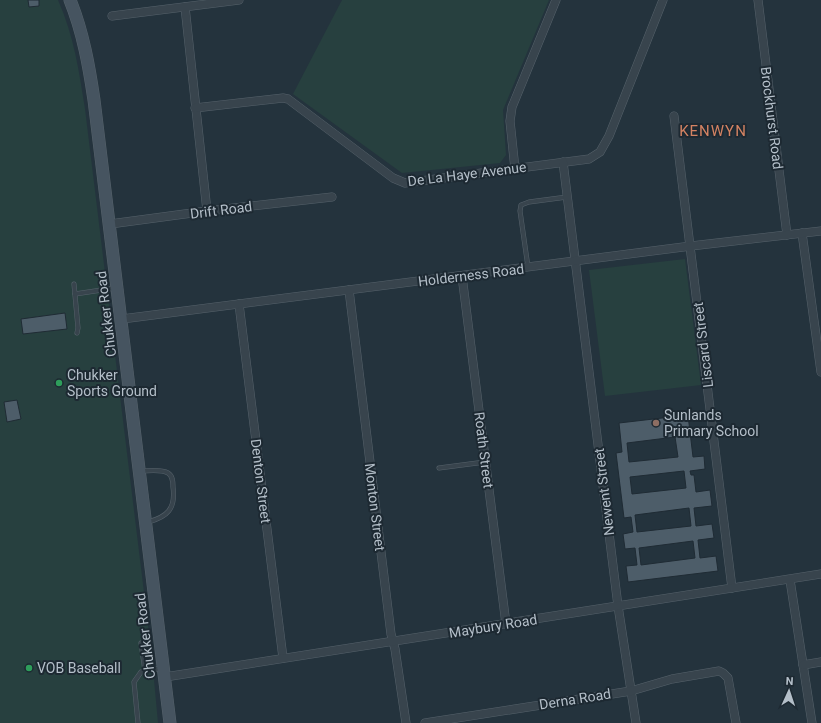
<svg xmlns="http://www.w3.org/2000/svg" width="821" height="723" font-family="Roboto,sans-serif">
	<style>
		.green { fill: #27403f }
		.building { fill: #4d5d69; stroke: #1f2b34; fill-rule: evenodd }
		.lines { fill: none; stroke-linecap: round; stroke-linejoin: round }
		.lane-casing { stroke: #56626b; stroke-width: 5 }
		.street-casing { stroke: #56626b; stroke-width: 9 }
		.secondary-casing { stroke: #56626b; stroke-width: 13 }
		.lane { stroke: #38444d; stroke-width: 4 }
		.street { stroke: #38444d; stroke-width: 8 }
		.secondary { stroke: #465460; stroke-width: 12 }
		.leisure-dot { fill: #2e9e5b; stroke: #1d2932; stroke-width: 1.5 }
		.education-dot { fill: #8d6e63; stroke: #1d2932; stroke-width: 1.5 }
		.labels { text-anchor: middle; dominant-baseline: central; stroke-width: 4; stroke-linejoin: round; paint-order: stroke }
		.street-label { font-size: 14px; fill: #b4bfc9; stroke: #1d2932 }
		.poi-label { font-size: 14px; fill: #b4bfc9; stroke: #1d2932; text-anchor: start }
		.neighbourhood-label { font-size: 15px; letter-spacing: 1px; fill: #d48363; stroke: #1d2932 }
	</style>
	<rect width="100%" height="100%" fill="#24333d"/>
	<!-- green -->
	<g class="green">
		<path d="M0,0h58c16,36 21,71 27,109l67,549 6,65h-158z"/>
		<path d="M342,0h207l-46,110 3,45 -6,8 -98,10 -109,-79z"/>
		<path d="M685,259l16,126 -96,11 -16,-126z"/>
	</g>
	<!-- building -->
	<g class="building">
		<path d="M28,0h11v6l-10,1z"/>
		<path d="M65,313l2,16 -44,5 -2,-15z"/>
		<path d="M17,400l4,19 -14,3 -3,-20z"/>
		<path d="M688,415l5,42 11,-1 1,13 -15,2 1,4h3l2,17 14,-2 2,16 -18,2 2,18 16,-2 2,14 -16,2 2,18 16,-2 2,15 -90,11 -2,-16 11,-1 -2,-17 -10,1 -2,-15 10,-2 -2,-15 -7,1 -8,-65 6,-1 -3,-29zM675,437l3,20 -49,5 -2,-19zM684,471l2,17 -54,6 -2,-17zM689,508l2,18 -54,6 -2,-17zM693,541l2,17 -54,7 -2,-17z"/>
	</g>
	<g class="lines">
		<defs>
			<g id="lane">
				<path d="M528,267l-8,-56 1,-6 8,-3 38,-5"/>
				<path d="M74,284l4,44 -1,5"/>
				<path d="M75,294l40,-6"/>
				<path d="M439,468l46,-6"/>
				<path d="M141,471c8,0 20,-2 27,2 5,3 5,9 5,14 3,22 -6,30 -25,35"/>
				<path d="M141,643l4,28"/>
				<path d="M138,723l-4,-41 7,-10 21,-4"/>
			</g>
			<g id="street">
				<path d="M758,0l29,235"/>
				<path d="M185,7l22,204"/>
				<path d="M112,16l127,-16"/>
				<path d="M195,108l88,-10 5,1 105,79 12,5 184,-24 11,-7 9,-16 54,-136"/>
				<path d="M674,116l58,472"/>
				<path d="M563,162l55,444 18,117"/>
				<path d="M515,169l-5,-48 2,-14 44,-107"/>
				<path d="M110,224l97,-13 125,-14"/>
				<path d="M802,233l19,139"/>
				<path d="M462,276l44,348"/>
				<path d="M349,290l42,344 4,15 11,74"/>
				<path d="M239,304l44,354"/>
				<path d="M122,319l569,-73 130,-15"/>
				<path d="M790,580l22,143"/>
				<path d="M803,665l18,-3"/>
				<path d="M165,677l656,-103"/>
				<path d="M425,723l206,-32 41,-12 47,-8 4,2 5,5 8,45"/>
			</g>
			<path id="secondary" d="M70,0c13,32 19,66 24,100l76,623"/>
		</defs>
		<!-- lane casing -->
		<use href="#lane" class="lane-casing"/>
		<!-- street casing -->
		<use href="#street" class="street-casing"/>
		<!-- secondary casing -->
		<use href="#secondary" class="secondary-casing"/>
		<!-- lane -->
		<use href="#lane" class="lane"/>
		<!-- street -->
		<use href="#street" class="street"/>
		<!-- secondary -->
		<use href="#secondary" class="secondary"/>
	</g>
	<!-- markers -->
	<g class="leisure-dot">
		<circle cx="59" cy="383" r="4"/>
		<circle cx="29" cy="668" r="4"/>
	</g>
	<circle class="education-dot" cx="656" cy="423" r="4"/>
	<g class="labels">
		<!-- street labels -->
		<g class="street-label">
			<text transform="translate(772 118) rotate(83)">Brockhurst Road</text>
			<text transform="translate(467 174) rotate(-7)">De La Haye Avenue</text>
			<text transform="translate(221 210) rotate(-7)">Drift Road</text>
			<text transform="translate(471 275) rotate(-7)">Holderness Road</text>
			<text transform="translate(106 314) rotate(-97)">Chukker Road</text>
			<text transform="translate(703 345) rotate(-97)">Liscard Street</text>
			<text transform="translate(484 450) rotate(83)">Roath Street</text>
			<text transform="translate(261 481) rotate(83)">Denton Street</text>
			<text transform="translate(604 492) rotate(-97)">Newent Street</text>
			<text transform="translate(375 507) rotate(83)">Monton Street</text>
			<text transform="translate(493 626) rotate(-9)">Maybury Road</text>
			<text transform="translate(145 636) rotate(-97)">Chukker Road</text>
			<text transform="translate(575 699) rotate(-9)">Derna Road</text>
		</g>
		<!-- poi labels -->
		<g class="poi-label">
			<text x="67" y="375">Chukker<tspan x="67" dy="16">Sports Ground</tspan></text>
			<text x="664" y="415">Sunlands<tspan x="664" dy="16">Primary School</tspan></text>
			<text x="37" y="668">VOB Baseball</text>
		</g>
		<!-- neighbourhood labels -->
		<g class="neighbourhood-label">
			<text x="713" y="131">KENWYN</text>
		</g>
	</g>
	<!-- north arrow -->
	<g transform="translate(789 691) rotate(3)" stroke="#1d2932" stroke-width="3" paint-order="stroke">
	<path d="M0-3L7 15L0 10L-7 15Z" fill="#b4bfc9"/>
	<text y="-6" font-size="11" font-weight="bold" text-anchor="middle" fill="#b4bfc9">N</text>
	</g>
</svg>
